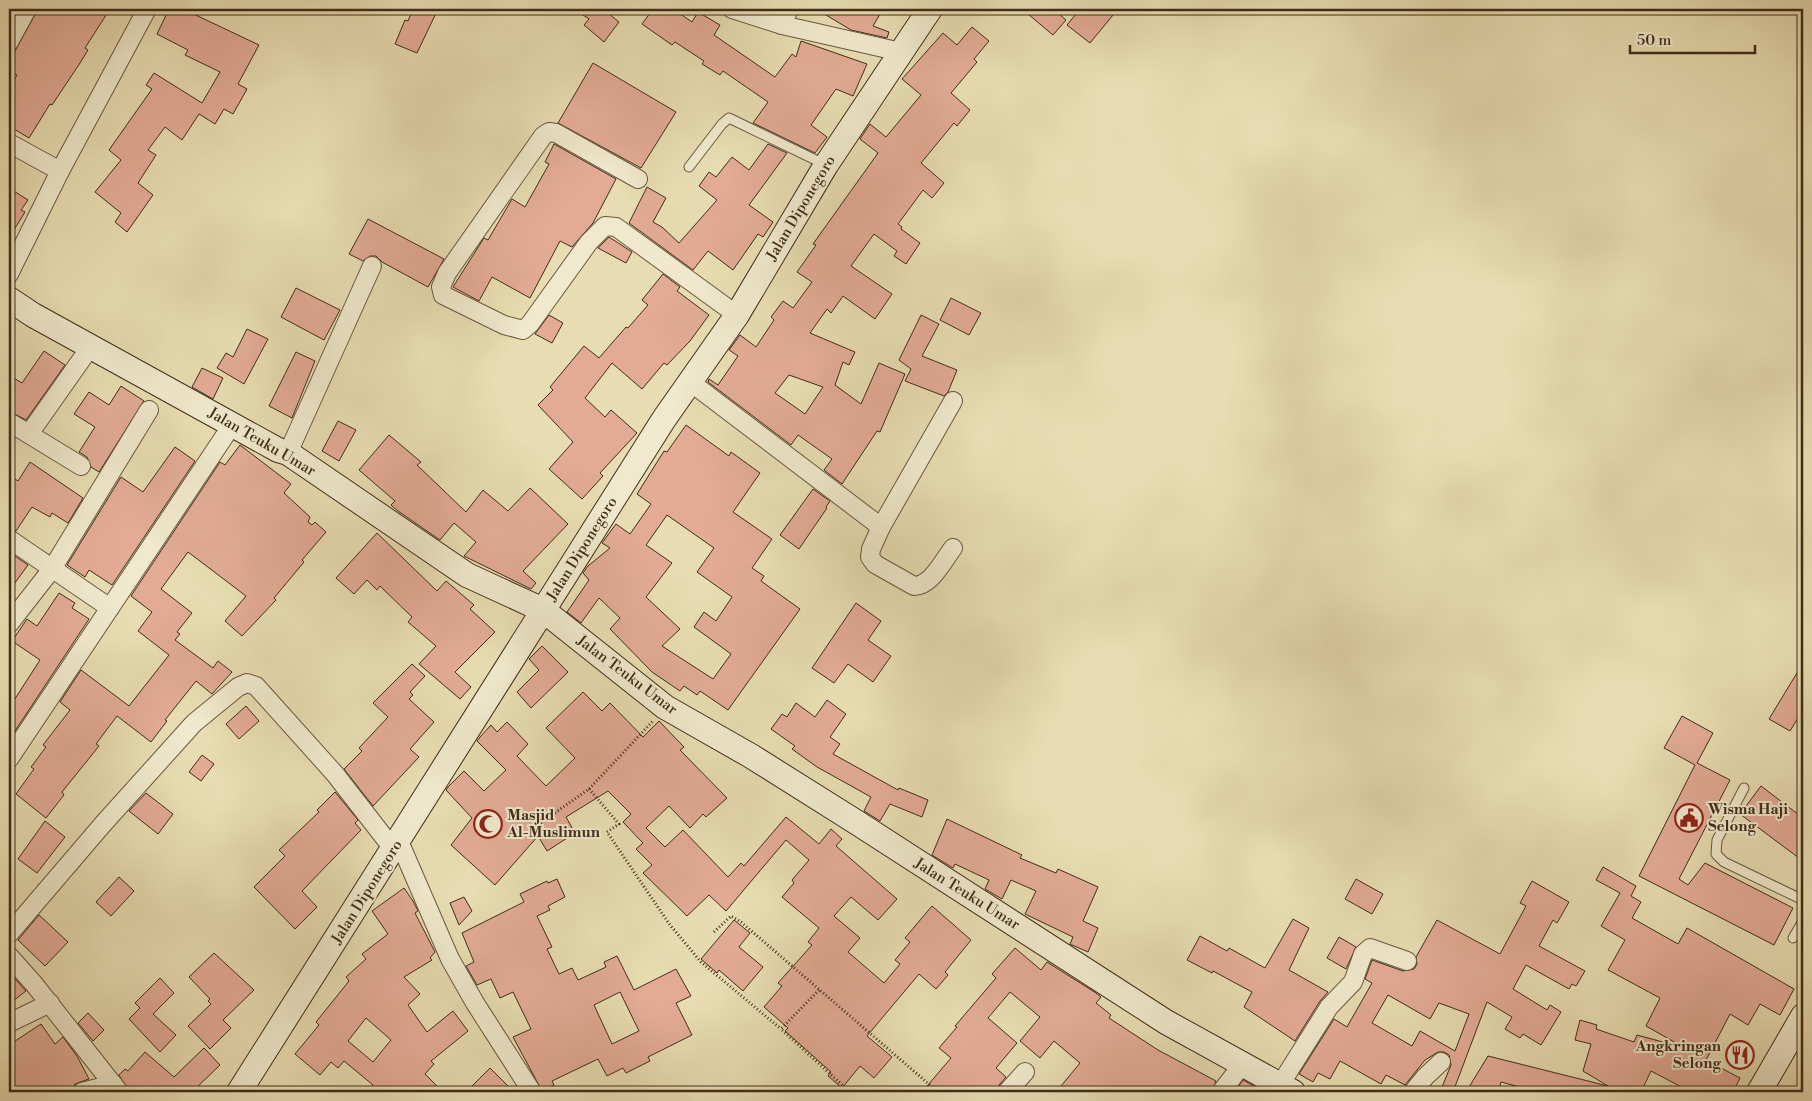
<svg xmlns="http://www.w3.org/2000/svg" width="1812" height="1101" font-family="'Libre Bodoni',serif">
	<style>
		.building { fill: #e3ab96; stroke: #402c19; fill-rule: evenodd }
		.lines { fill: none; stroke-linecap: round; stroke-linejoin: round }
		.lane-casing { stroke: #6a583f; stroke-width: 11 }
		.street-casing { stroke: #6a583f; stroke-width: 20 }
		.secondary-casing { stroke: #402c19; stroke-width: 26 }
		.path { stroke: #402c19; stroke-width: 3; stroke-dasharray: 1 2.5; stroke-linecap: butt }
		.lane { stroke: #f0e9cd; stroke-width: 9 }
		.street { stroke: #f0e9cd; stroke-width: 18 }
		.secondary { stroke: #f0e9cd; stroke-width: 24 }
		.labels { text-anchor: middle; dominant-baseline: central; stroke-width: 4; stroke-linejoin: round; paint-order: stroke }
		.street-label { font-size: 15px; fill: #402c19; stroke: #f0e9cd }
		.poi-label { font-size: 15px; font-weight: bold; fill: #402c19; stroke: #f0e9cd; text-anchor: start }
	</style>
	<rect width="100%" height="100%" fill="#e8ddb2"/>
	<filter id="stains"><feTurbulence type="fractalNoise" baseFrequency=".004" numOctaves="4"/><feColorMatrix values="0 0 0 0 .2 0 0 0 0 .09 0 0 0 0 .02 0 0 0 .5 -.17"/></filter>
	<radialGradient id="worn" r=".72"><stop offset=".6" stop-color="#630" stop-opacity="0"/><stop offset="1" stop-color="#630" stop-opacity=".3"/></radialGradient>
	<!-- building -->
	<g class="building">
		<path d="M38,9h72l-25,39 3,2 -8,13 -28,42 -2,-1 -21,34 -20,-12v-37l8,-14 -8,-4v-9z"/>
		<path d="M169,9h14l76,36 -21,39 9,5 -14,25 -9,-5 -9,15 -16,-10 -17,26 -17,-13 -17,23 8,5 -18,28 15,12 -26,37 -12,-10 6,-9 -26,-21 26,-32 -12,-10 43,-61 -6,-4 8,-12 48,30 18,-31 -35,-17 3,-5 -31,-16z"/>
		<path d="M413,9h25l-21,44 -22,-9 10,-24 3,1z"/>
		<path d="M574,9h29l16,13 -15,20 -20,-17 5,-6z"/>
		<path d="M653,9h20l19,13 6,-10 22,13 -6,10 61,42 17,-23 4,3 5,-16 66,23 -14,32 -17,-7 -25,36 16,12 -12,16 -62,-30 15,-21 -45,-31 -3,4 -18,-11 2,-3 -29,-19 -3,3 -30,-21z"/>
		<path d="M816,9h67l-10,17 16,6 -2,6 -36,-8z"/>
		<path d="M1022,9h31l13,11 -13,15z"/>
		<path d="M1080,9h38l-28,34 -23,-18z"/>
		<path d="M972,27l17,14 -15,18 3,3 -26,31 19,17 -13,16 -3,-3 -33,40 23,20 -12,15 -9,-8 -25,34 4,3 -1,2 19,14 -14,21 -12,-8 3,-5 -23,-17 -23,32 41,28 -17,25 -32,-23 -12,17 -4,-4 -17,24 45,19 -6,13 -6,-3 -8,23 26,19 18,-41 26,11 -25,58 -3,-1 -35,53 -18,-14 8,-11 -34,-24 -7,10 -83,-63 1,-3 9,6 20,-29 -9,-6 11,-15 16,12 18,-27 -3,-3 12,-16 10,7 19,-26 -15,-10 19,-27 -3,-1 65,-91 -18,-14 10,-15 16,13 35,-42 -19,-16 41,-46 14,12zM789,375l34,12 -18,27 -30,-21z"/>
		<path d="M593,63l83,49 -35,56 -83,-45z"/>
		<path d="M554,144l62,35 -23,44 -21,24 -12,-6 -30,57 -38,-21 -13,24 -26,-14 31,-49 4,2 24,-41 13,8 24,-43 -4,-2z"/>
		<path d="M768,144l19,9 -38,52 24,17 -10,15 -5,-3 -25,36 -25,-19 -15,19 -64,-47 18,-36 19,11 -13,24 9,5 17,16 38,-43 -18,-14 10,-14 7,5 16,-20 17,13z"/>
		<path d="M9,188l19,12 -7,10 4,2 -16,26z"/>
		<path d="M368,219l76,40 -16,28 -46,-25 -6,-6h-6l-7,5 -14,-7z"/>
		<path d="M609,237l23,15 -6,11 -28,-15z"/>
		<path d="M663,274l17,13 -3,4 32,24 -19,26 -23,24 -3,-2 -22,26 -30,-26 -27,35 20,19 6,-7 26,23 -37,40 3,3 -21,23 -33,-30 24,-27 -35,-37 15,-15 -3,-3 34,-41 15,12 27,-31 2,1 20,-23 -6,-5z"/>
		<path d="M296,288l44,22 -16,30 -43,-23z"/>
		<path d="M951,298l30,15 -12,22 -29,-15z"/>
		<path d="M549,315l14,8 -11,20 -17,-9z"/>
		<path d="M921,315l18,9 -17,32 35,14 -9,22 -4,4 -39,-15 6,-12 -12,-9z"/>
		<path d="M247,329l21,10 -24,45 -27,-16 9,-15 7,4z"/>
		<path d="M44,351l21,14 -39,55 -17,-9v-36l13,8z"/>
		<path d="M296,352l19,9 -23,57 -23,-12z"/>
		<path d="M202,368l21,10 -10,21 -21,-12z"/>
		<path d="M121,386l23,15 -45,71 -8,-5 -4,-10 -8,-5 16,-25 -21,-13 15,-22 20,13z"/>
		<path d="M338,421l18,9 -17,31 -17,-10z"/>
		<path d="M686,425l43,31 2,-4 29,21 -27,39 39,27 -20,29 12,8 -3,5 39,28 -72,101 -28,-19 -3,4 -13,-9 -4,5 -28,-19 -42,-43 10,-11 -21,-20 -18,25 -14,-11 22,-32 -6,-7 5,-7 22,-18 -8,-5 14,-19 14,10 21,-30 -14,-10 27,-43 3,1zM667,515l47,33 -17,24 35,25 -16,24 -12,-9 -10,15 37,27 -18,25 -51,-33 18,-17 -34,-32 26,-34 -26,-18z"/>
		<path d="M389,435l32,27 -4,3 49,47 17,-22 25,21 22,-23 38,36 -45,47 13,12 -5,6 -67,-33 12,-14 -22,-19 -14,17 -42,-29 -7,-6 4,-4 -36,-31z"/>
		<path d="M240,445l51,39 -7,9 26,24 -2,5 4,3 3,-3 11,10 -24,28 2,2 -30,36 2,2 -34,36 -17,-15 21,-25 -58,-44 -27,37 31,24 -15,19 3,2 -5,6 38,28 5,-7 14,11 -20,22 -16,-13 -31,39 2,1 -16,21 -34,-26 -21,28 3,2 -37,46 2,3 -18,23 -30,-24 18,-25 -3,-2 15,-20 -3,-2 27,-35 -10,-8 21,-32 48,36 40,-51 -31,-24 14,-19 -21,-16 89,-134 5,3z"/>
		<path d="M175,447l20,14 -83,124 -23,-15 -4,7 -18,-12 54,-88 22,15z"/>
		<path d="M30,462l53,36 -15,25 -16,-10 -2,4 -18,-10 -16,24 -7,-2v-54l9,6z"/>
		<path d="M813,489l17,12 -4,6 1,1 -28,41 -19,-14z"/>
		<path d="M377,533l60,58 9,-10 28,24 -4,4 25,23 -40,40 16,15 -11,12 -41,-35 17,-18 -28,-24 4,-5 -32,-31 -3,4 -10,-10 -13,14 -18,-16z"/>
		<path d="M9,552l19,13 -19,26z"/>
		<path d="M59,593l16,10 -3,5 17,11 -80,121v-32l31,-48 -28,-19 15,-22 10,7z"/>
		<path d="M856,603l25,18 -13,19 23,16 -18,26 -25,-18 -14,19 -22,-15z"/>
		<path d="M542,646l26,26 -37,36 -14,-16 22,-22 -10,-11z"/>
		<path d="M1803,663v47l-13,21 -21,-12z"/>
		<path d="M412,664l13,12 -15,16 3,3 -4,4 25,23 -24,27 9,8 -46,49 -29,-37 18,-18 -3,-3 29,-31 -15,-14z"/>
		<path d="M583,692l19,19 8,-8 33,34 16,-16 25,26 -4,3 47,48 -21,19 -3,-3 -13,14 -21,-22 -23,22 19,19 18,-17 45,47 13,-14 3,3 42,-49 33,27 12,-15 11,10 -6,7 61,53 -19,21 -27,-23 -17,19 26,22 -12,14 36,31 16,-19 -5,-4 15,-18 -5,-4 27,-32 39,34 -26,32 3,3 -12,14 -17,-15 -52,62 25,21 -18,21 -14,-12 -18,22 -14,-12 3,-4 -46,-41 3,-3 -24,-21 18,-21 -4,-3 34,-38 -4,-3 11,-14 -37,-31 12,-14 -2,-3 17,-20 -23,-20 -60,71 -17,-16 -22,21 -44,-43 9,-8 -16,-16 7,-6 -20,-21 8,-8 -23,-23 -42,26 9,16 -28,18 -9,-15 -43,49 -44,-40 21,-27 -26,-28 2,-3 16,-16 20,20 22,-21 -29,-29 3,-4 11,-12 6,7 10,-10 21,22 -11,12 29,30 29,-28 -29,-30z"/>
		<path d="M827,700l19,14 -16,23 10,7 -7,10 65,36 1,-2 29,12 -6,17 -32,-13 -10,17 -16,-10 7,-14 -54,-30 -25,-18 3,-3 -24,-17 11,-15 5,3 9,-14 19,14z"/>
		<path d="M246,706l13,15 -20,18 -13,-15z"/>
		<path d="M1682,716l31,17 -16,30 33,17 -51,99 9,6 17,-22 88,45 -19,37 -135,-69 56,-111 -31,-17z"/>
		<path d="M202,755l12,9 -13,17 -12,-9z"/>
		<path d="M1761,786l42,32v43l-63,-47z"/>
		<path d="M335,792l23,28 -3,3 6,7 -59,61 15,16 -22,22 -41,-42 31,-31 -6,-6 40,-38 -2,-2z"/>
		<path d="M146,793l27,21 -15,20 -29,-23z"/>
		<path d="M947,819l75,36 -2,3 36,15 2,-4 40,18 -15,34 15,7 -10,24 -18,-8 3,-7 -48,-23 11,-23 -25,-11 -9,19 -17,-10 4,-9 -34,-16 -2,4 -21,-13z"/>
		<path d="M45,821l20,16 -28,36 -19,-14z"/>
		<path d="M1603,867l33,19 -5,10 10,6 -9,16 46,26 9,-16 107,61 -14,26 -20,-11 -12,21 -18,-11 -24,46 34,18 -7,14h-42l-40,-21 -10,21h-23l-5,-3 -1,3h-42l-19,-5 -1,5h-12l-37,-10 -3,10h-32l22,-36 120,30 -25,-15 8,-27 -16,-4 5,-20 17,5 -1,4 38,13 3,-7 37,10 2,-2 -30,-17 14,-28 -52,-28 17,-30 -24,-14 19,-33 -24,-13z"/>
		<path d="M119,877l15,14 -23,25 -15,-14z"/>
		<path d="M557,879l8,18 -17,9 2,4 -13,6 15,31 -5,2 12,25 13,-6 6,12 28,-13 -2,-5 13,-6 17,34 42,-21 15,27 -15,7 16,32 -44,22 2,4 -24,12 -3,-5 -16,8 -9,-17 -46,22 2,4 -12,6 -29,-54 18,-8 -18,-37 -13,6 -9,-19 -14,6 -11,-19 8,-4 -12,-29 62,-31 -4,-8 27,-13 1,2zM620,992l19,39 -27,13 -18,-39z"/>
		<path d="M1356,879l27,15 -11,20 -27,-15z"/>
		<path d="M1532,881l37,21 -12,21 -4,-3 -14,26 46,25 -9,15 -4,-2 -3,5 -43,-24 -13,24 34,21 3,-5 11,7 -20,33 -18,-11 -3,4 -15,-9 7,-12 -25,-15 -34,90h-13l11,-27 -2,-10 -5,-3h-6l-13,8 -20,25 -19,-10 -5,9 -41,-23 -10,18 -12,-6 -5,9 -14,-8 35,-55 13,8 25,-44 -7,-4 7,-19 31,11 11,-2 3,-5 -1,-7 21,-37 63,34 26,-48 -6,-3zM1388,995l42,24 9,-16 30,11 -14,37 -35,-20 -8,15 -40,-23z"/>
		<path d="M404,888l9,13 5,10 -3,2 20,39 -5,6 2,2 -28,17 16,17 -12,11 19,27 26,-21 15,20 -37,30 3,3 -9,10 18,18h-76l6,-7 -29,-24 -6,7 -7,-6 -11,13 -25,-21 24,-29 -3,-3 33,-41 -3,-4 20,-18 -4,-5 26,-20 -16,-23zM366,1018l25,22 -18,22 -25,-21z"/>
		<path d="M464,897l8,14 -13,14 -9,-22z"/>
		<path d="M39,915l29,27 -23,24 -27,-26z"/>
		<path d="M1293,919l16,9 -20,42 39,22 -8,9 -25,40 -51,-34 8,-15 -39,-21 -1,2 -25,-13 13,-24 27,15 2,-3 36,20z"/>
		<path d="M734,920l16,13 -11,14 24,20 -20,24 -24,-21 -2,3 -16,-14z"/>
		<path d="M1339,937l17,10 -10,22 -19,-11z"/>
		<path d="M1015,948l26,22 6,-8 49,31 5,4 -5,6 15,12 -2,3 49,32 58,31 -5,11h-155l24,-29 -26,-22 -14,17 -20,-17 20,-24 -30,-25 -22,26 29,25 -21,25 10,9 -7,8 -2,7h-75l29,-34 -12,-10 18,-21 -2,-1 41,-48 -4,-4z"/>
		<path d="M214,953l40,37 -31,30 8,8 -21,21 -22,-23 23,-22 -3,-3 2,-2 -21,-22z"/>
		<path d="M9,972l17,19 -17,13z"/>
		<path d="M160,978l14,15 -21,21 23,21 -16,17 -31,-33 11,-11 -5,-5z"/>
		<path d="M88,1013l16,17 -11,11 -15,-18z"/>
		<path d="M41,1024l14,20 8,-7 14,19 12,23 -14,5 -3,8h-63v-47z"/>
		<path d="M204,1048l16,17 -28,27h-63l-10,-17 6,-6 3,2 17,-19 29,25z"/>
		<path d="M490,1068l23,23 3,-4 4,5h-54z"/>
		<path d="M1243,1080l11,6 -5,6h-11l-2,-2z"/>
	</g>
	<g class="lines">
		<defs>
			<g id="lane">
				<path d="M689,167l33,-43 7,-6 97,47"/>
				<path d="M1744,788l-27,52 -1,14 8,8 79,38"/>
				<path d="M1793,938l10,-17"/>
			</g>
			<g id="street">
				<path d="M732,9l50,16 119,27"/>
				<path d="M782,25l7,-16"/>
				<path d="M9,42l18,-33"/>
				<path d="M9,143l51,28"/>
				<path d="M638,179l-82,-46 -7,-1 -6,4 -96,137 -6,14 2,8 61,30 19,5 7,-6 59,-82 16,-16 11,1 121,88"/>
				<path d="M9,274l51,-103 87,-162"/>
				<path d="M689,381l192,146"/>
				<path d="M953,401l-72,126 -10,22 -1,8 5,7 39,22c17,0 29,-25 39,-38"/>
				<path d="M9,422l72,44"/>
				<path d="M29,434l62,-88"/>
				<path d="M288,453l84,-187"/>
				<path d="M9,539l101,69"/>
				<path d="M9,624l43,-55 97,-159"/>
				<path d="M9,759l223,-334"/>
				<path d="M399,841l51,118 25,44 57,89"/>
				<path d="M9,934l94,-110 91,-101 44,-36 9,-4 9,3 79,88 59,76"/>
				<path d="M9,956l25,28 85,108"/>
				<path d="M9,1023l41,-20"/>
				<path d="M1280,1085l49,-78 24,-25 10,-28 7,-6 37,13"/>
				<path d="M82,1092l31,-8"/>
				<path d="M1007,1092l18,-20"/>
				<path d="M1221,1092l21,-27"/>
				<path d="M1413,1092l12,-15 16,-15"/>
			</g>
			<g id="secondary">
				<path d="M9,299l24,16 245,135 10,3 179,122 76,35 122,97 86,49 105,66 310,200 127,70"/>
				<path d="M239,1092l425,-673 73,-104 89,-150 104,-156"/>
				<path d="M1759,1092l44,-76"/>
			</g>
		</defs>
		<!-- lane casing -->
		<use href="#lane" class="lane-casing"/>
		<!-- street casing -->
		<use href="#street" class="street-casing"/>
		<!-- secondary casing -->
		<use href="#secondary" class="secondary-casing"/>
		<!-- path -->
		<g class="path">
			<path d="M589,789l30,35 -12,8 63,93 31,37 80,67"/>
			<path d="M532,829l57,-40 64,-68"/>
			<path d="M714,932l17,-16 10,6 197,170"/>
			<path d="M819,990l-38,39 69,63"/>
		</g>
		<!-- lane -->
		<use href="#lane" class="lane"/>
		<!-- street -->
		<use href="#street" class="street"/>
		<!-- secondary -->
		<use href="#secondary" class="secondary"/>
	</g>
	<!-- icons -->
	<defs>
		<symbol id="civic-ring" viewBox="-11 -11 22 22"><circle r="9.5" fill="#f0e9cd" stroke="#8f2418" stroke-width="1.5"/><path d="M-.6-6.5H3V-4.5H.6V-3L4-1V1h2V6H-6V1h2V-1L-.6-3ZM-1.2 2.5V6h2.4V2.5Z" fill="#8f2418"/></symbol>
		<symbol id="mosque-ring" viewBox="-11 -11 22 22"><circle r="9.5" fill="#f0e9cd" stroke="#8f2418" stroke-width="1.5"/><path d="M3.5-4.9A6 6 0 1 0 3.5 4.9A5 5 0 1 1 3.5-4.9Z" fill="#8f2418"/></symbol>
		<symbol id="restaurant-ring" viewBox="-11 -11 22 22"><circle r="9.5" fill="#f0e9cd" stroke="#8f2418" stroke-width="1.5"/><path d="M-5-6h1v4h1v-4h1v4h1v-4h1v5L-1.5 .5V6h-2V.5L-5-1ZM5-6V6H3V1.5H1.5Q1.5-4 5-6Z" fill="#8f2418"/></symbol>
	</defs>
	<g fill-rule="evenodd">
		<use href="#civic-ring" x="1673" y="802" width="32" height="32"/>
		<use href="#mosque-ring" x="472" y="808" width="32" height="32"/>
		<use href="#restaurant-ring" x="1724" y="1039" width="32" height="32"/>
	</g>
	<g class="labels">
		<!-- street labels -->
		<g class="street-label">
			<text transform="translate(801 208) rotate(-59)">Jalan Diponegoro</text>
			<text transform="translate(262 442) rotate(30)">Jalan Teuku Umar</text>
			<text transform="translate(582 549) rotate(-58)">Jalan Diponegoro</text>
			<text transform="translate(627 675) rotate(37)">Jalan Teuku Umar</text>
			<text transform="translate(367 892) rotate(-58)">Jalan Diponegoro</text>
			<text transform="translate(967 894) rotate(32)">Jalan Teuku Umar</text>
		</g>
		<!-- poi labels -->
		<g class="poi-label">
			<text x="1708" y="809">Wisma Haji<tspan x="1708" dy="17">Selong</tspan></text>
			<text x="507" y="815">Masjid<tspan x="507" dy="17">Al-Muslimun</tspan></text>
			<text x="1721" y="1046" text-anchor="end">Angkringan<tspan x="1721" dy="17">Selong</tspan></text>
		</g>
	</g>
	<!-- margin -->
	<rect width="1812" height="1101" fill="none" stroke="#e8ddb2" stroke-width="30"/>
	<rect x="10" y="10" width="1792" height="1081" fill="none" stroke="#402c19" stroke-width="2.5"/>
	<rect x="15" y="15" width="1782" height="1071" fill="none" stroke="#402c19"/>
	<!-- scale -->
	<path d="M1630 45v8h125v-8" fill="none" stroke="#402c19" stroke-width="2.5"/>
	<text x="1637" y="45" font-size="15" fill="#402c19" stroke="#f0e9cd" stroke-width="4" paint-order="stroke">50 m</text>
	<rect width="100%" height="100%" filter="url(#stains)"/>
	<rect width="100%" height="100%" fill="url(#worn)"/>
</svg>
